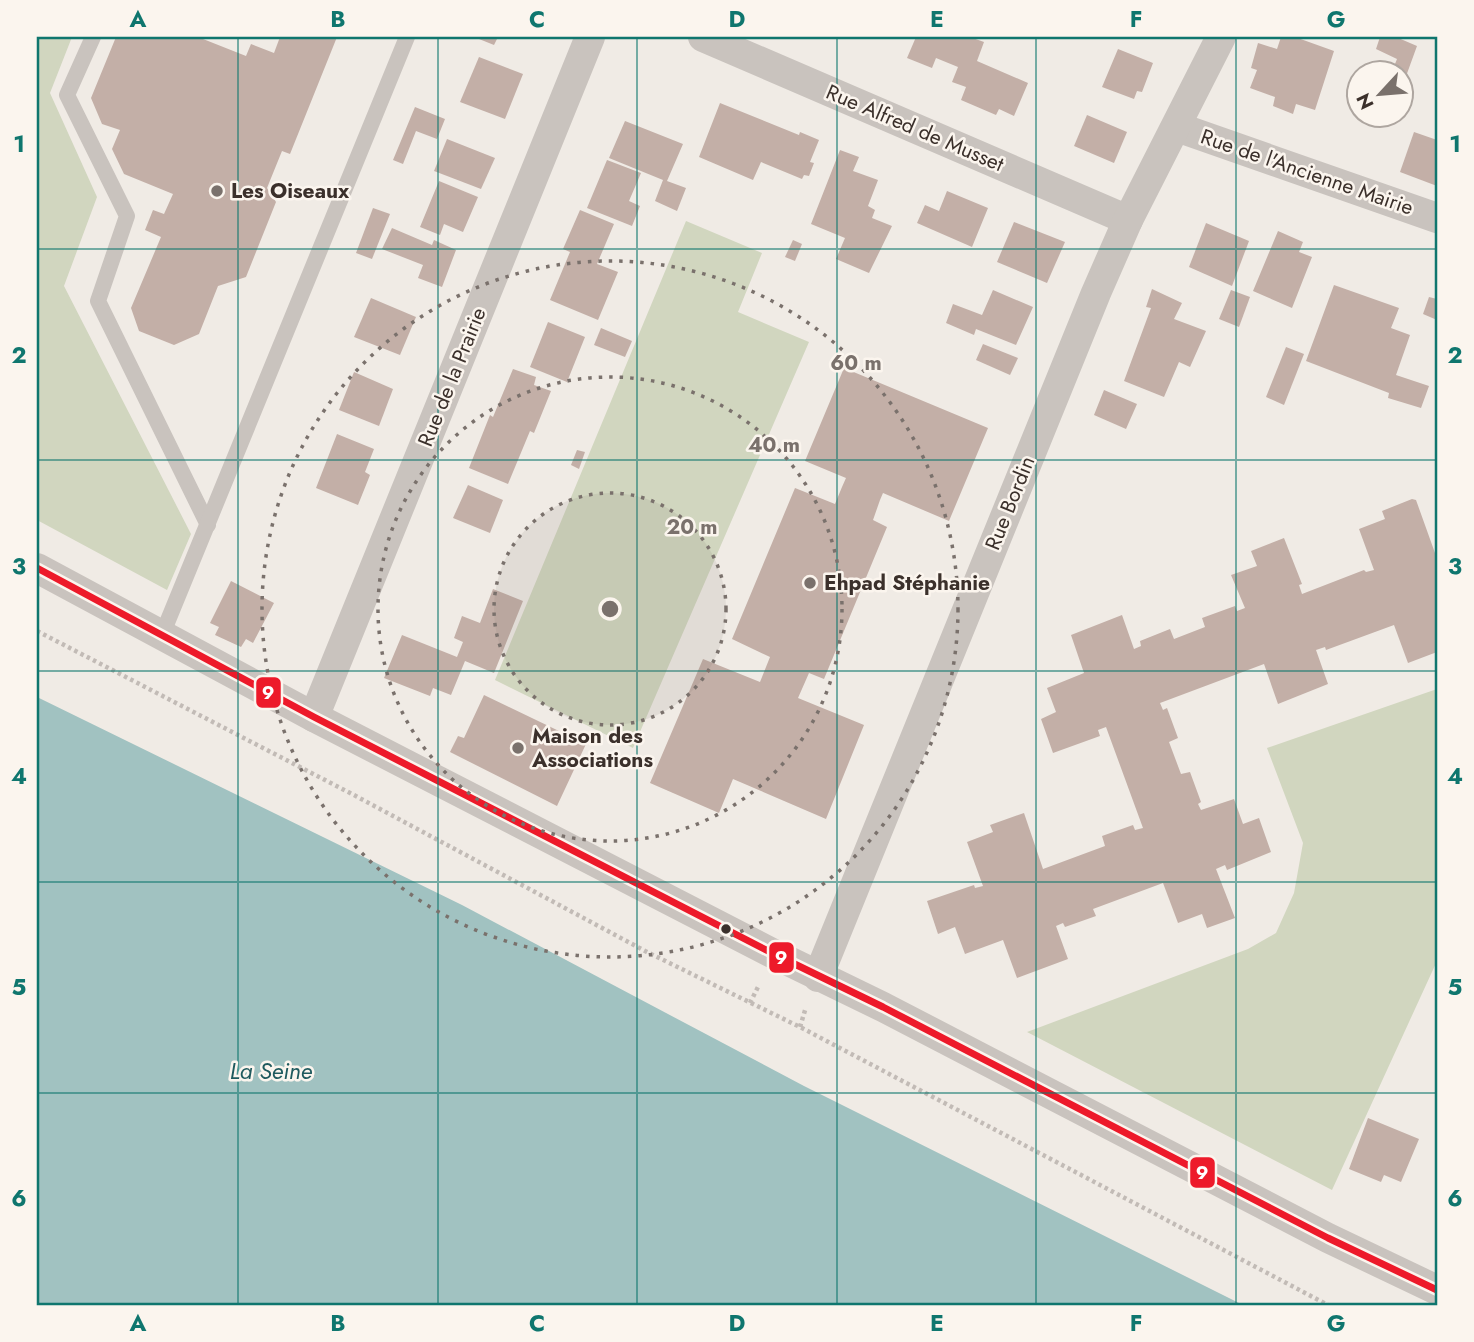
<svg xmlns="http://www.w3.org/2000/svg" width="1474" height="1342" font-family="Jost,sans-serif">
	<style>
		.green { fill: #d1d6bf }
		.water { fill: #a1c2c1 }
		.building { fill: #c3afa7 }
		.lines { fill: none; stroke-linecap: round; stroke-linejoin: round }
		.path { stroke: #c2bbb6; stroke-width: 4.5; stroke-dasharray: 3.5 3.5; stroke-linecap: butt }
		.service { stroke: #c9c3be; stroke-width: 16 }
		.minor { stroke: #c9c3be; stroke-width: 30 }
		.bus-1-casing { stroke: #fbf5ee; stroke-width: 12 }
		.bus-1 { stroke: #ed1a2a; stroke-width: 7 }
		.grid { fill: none; stroke: #0f766e; stroke-width: 2; stroke-opacity: 0.55 }
		.ring { fill: none; stroke: #7a716c; stroke-width: 3.5; stroke-dasharray: 3.5 7 }
		.poi-dot { fill: #7a716c; stroke: #fbf5ee; stroke-width: 2.5 }
		.bus-dot { fill: #3b302b; stroke: #fbf5ee; stroke-width: 2.5 }
		.labels { text-anchor: middle; dominant-baseline: central; stroke-width: 5; stroke-linejoin: round; paint-order: stroke }
		.street-label { font-size: 21px; fill: #3b302b; stroke: #fbf5ee }
		.poi-label { font-size: 21px; font-weight: bold; fill: #3b302b; stroke: #fbf5ee; text-anchor: start }
		.water-label { font-size: 23px; font-style: italic; fill: #1f5a5e; stroke: #fbf5ee }
		.centre { fill: #7a716c; stroke: #fbf5ee; stroke-width: 3.5 }
		.ring-label { font-size: 21px; text-anchor: middle; font-weight: bold; fill: #7a716c; stroke: #fbf5ee; stroke-width: 5; stroke-linejoin: round; paint-order: stroke }
		.line-badge { stroke: #fbf5ee; stroke-width: 2.5 }
		.badge-label { font-size: 19px; text-anchor: middle; font-weight: bold; fill: #fff }
		.neatline { fill: none; stroke: #0f766e; stroke-width: 2.5 }
		.grid-label { font-size: 23px; text-anchor: middle; font-weight: bold; fill: #0f766e }
	</style>
	<rect width="100%" height="100%" fill="#f0ebe5"/>
	<!-- green -->
	<g class="green">
		<path d="M37,37h35l-22,56 47,104 -33,89 127,248 -24,56 -130,-70z"/>
		<path d="M686,221l76,32 -24,59 71,30 -176,406 -138,-68z"/>
		<path d="M1437,689v272l-105,229 -305,-158 221,-83 28,-16 18,-40 9,-50 -36,-95z"/>
	</g>
	<!-- water -->
	<path class="water" d="M37,697l425,208 342,181 439,219h-1206z"/>
	<!-- building -->
	<g class="building">
		<path d="M116,37h82l48,19 5,-12 23,9 6,-16h57l-47,117 -8,-3 -15,37 9,14 -30,75 -28,9 -19,48 -25,11 -35,-14 -8,-23 30,-71 -16,-7 8,-20 11,4 9,-20 -49,-20 -12,-25 8,-19 -18,-6 -11,-26z"/>
		<path d="M474,37h24l-4,8z"/>
		<path d="M916,37h54l14,5 -7,19 51,22 -14,33 -15,-7 -3,6 -35,-15 5,-13 -14,-5 6,-15 -22,-9 -4,10 -25,-10z"/>
		<path d="M1281,37h14l39,14 -19,59 -19,-6 -3,10 -20,-8 2,-9 -25,-9 7,-18 -6,-2 7,-25 19,6z"/>
		<path d="M1380,37h16l21,9 -16,44v-16h-10l6,-15 -21,-10z"/>
		<path d="M1118,49l35,14 -11,29 -5,-1 -3,8 -32,-12z"/>
		<path d="M479,57l44,17 -18,45 -45,-17z"/>
		<path d="M720,103l79,32 1,-3 19,8 -9,22 4,1 -5,13 -5,-1 -2,4 -41,-17 -8,18 -54,-23z"/>
		<path d="M415,107l30,12 -8,20 -21,-8 -13,33 -10,-4z"/>
		<path d="M1087,115l40,17 -13,31 -40,-17z"/>
		<path d="M625,121l58,23 -16,37 19,7 -9,23 -22,-10 8,-21 -54,-22z"/>
		<path d="M1414,132l23,8v46l-37,-14z"/>
		<path d="M447,139l48,19 -14,31 -47,-18z"/>
		<path d="M840,150l19,7 -6,14 25,9 -10,26 7,4 -3,8 20,8 -23,47 -33,-14 9,-21 -34,-14z"/>
		<path d="M607,160l34,13 -12,28 11,5 -8,20 -45,-18z"/>
		<path d="M439,181l39,16 -15,35 -19,-8 -4,11 -20,-8z"/>
		<path d="M947,191l41,17 -16,39 -55,-24 8,-18 14,6z"/>
		<path d="M373,208l17,6 -18,45 -16,-6z"/>
		<path d="M580,210l34,14 -17,40 21,8 -20,48 -48,-20 20,-48 -7,-3z"/>
		<path d="M1014,222l51,20 -18,41 -50,-21z"/>
		<path d="M1206,223l43,18 -17,45 -43,-19z"/>
		<path d="M392,228l40,17 2,-5 22,10 -14,37 -24,-9 5,-13 -41,-16z"/>
		<path d="M1278,231l25,11 -4,10 13,5 -20,51 -39,-17z"/>
		<path d="M793,240l9,4 -7,17 -10,-4z"/>
		<path d="M1334,285l65,23 -8,20 19,7 -14,40 33,11 -8,22 -33,-10 1,-5 -83,-32z"/>
		<path d="M1152,289l30,14 -8,16 32,12 -16,36 -11,-5 -15,35 -40,-16 27,-73 -5,-1z"/>
		<path d="M993,290l40,17 -17,38 -40,-16 -2,6 -28,-12 7,-19 29,11z"/>
		<path d="M1231,290l19,7 -11,30 -20,-8z"/>
		<path d="M1429,297l8,2v21l-14,-6z"/>
		<path d="M371,298l45,19 -16,38 -46,-18z"/>
		<path d="M548,322l37,15 -18,45 -37,-15z"/>
		<path d="M601,328l31,13 -7,16 -31,-12z"/>
		<path d="M983,344l35,14 -8,17 -34,-15z"/>
		<path d="M1286,347l18,7 -20,51 -18,-8z"/>
		<path d="M844,368l144,60 -39,93 -66,-28 -3,7 -7,20 14,7 -63,152 -15,-6 -11,25 66,27 -38,94 -93,-40 -14,34 -69,-30 53,-124 57,23 10,-25 -38,-18 63,-151 40,16 7,-17 4,-9 -41,-17z"/>
		<path d="M513,369l23,8 -2,8 17,6 -17,42 -4,-2 -22,53 -39,-16 21,-53 3,2z"/>
		<path d="M354,372l39,17 -14,37 -40,-16z"/>
		<path d="M1104,390l33,14 -11,25 -32,-14z"/>
		<path d="M337,434l37,15 -9,23 5,3 -12,30 -42,-17z"/>
		<path d="M577,450l8,2 -6,17 -8,-4z"/>
		<path d="M468,485l35,15 -13,33 -37,-15z"/>
		<path d="M1412,499l4,1 19,53 2,-1v100l-29,11 -14,-38 -68,25 -1,-3 -9,3 12,34 -50,20 -14,-40 -104,39 3,7 4,-2 11,30 -9,4 12,32 9,-2 11,30 -3,2 3,6 33,-11 9,25 16,-6 12,34 -44,18 -2,-5 -9,4 19,49 -28,10 -5,-14 -24,9 -15,-40 -70,26 3,7 -31,11 -2,-4 -7,3 12,33 -51,19 -14,-38 -38,14 -10,-27 -17,7 -11,-33 47,-16 1,3 8,-2 -16,-44 26,-10 -3,-7 34,-12 19,56 62,-23 -3,-10 31,-11 2,5 8,-2 -37,-101 -8,3 2,6 -47,17 -12,-34 15,-7 -9,-24 37,-15 -13,-38 51,-20 12,34 7,-3 -1,-5 30,-12 4,10 31,-12 -3,-9 33,-12 2,5 8,-3 -14,-33 26,-9 -6,-15 33,-13 18,46 -3,1 3,9 62,-24 2,2 8,-2 -15,-41 26,-10 -3,-8z"/>
		<path d="M231,581l43,22 -21,40 -7,-4 -5,8 -26,-12 4,-8 -9,-4z"/>
		<path d="M493,589l30,12 -29,72 -29,-12 -14,34 -18,-7 -3,8 -46,-18 18,-43 55,22 6,-15 -9,-4 8,-22 18,7z"/>
		<path d="M484,695l102,49 -29,62 -107,-54 8,-16 6,2z"/>
		<path d="M1368,1118l51,21 -18,43 -17,-7 -3,7 -32,-13z"/>
	</g>
	<g class="lines">
		<!-- path -->
		<g class="path">
			<path d="M37,631l315,163 295,158 153,75 528,278"/>
			<path d="M750,1003l9,-18"/>
			<path d="M800,1027l6,-20"/>
		</g>
		<!-- service -->
		<g class="service">
			<path d="M93,37l-26,58 60,121 -29,85 110,224"/>
			<path d="M162,635l245,-598"/>
		</g>
		<!-- minor -->
		<g class="minor">
			<path d="M703,37l425,183"/>
			<path d="M1177,127l260,91"/>
			<path d="M37,568l277,149 458,236 111,54 445,231 109,52"/>
			<path d="M314,717l276,-680"/>
			<path d="M818,977l278,-684 32,-73 93,-183"/>
		</g>
		<defs>
			<path id="bus-1" d="M37,568l277,149 458,236 111,54 445,231 109,52"/>
		</defs>
		<!-- bus-1 casing -->
		<use href="#bus-1" class="bus-1-casing"/>
		<!-- bus-1 -->
		<use href="#bus-1" class="bus-1"/>
	</g>
	<!-- grid -->
	<path class="grid" d="M238,37v1268M438,37v1268M637,37v1268M837,37v1268M1036,37v1268M1236,37v1268M37,249h1400M37,460h1400M37,671h1400M37,882h1400M37,1093h1400"/>
	<!-- distance rings -->
	<circle cx="610" cy="609" r="116" fill="#7a716c" fill-opacity=".12"/>
	<g class="ring">
		<circle cx="610" cy="609" r="116"/>
		<circle cx="610" cy="609" r="232"/>
		<circle cx="610" cy="609" r="348"/>
	</g>
	<!-- markers -->
	<g class="poi-dot">
		<circle cx="217" cy="191" r="7"/>
		<circle cx="810" cy="583" r="7"/>
		<circle cx="518" cy="748" r="7"/>
	</g>
	<circle class="bus-dot" cx="726" cy="929" r="6"/>
	<g class="labels">
		<!-- street labels -->
		<g class="street-label">
			<text transform="translate(915 128) rotate(23)">Rue Alfred de Musset</text>
			<text transform="translate(1307 172) rotate(19)">Rue de l'Ancienne Mairie</text>
			<text transform="translate(452 377) rotate(-68)">Rue de la Prairie</text>
			<text transform="translate(1010 503) rotate(-68)">Rue Bordin</text>
		</g>
		<!-- poi labels -->
		<g class="poi-label">
			<text x="231" y="191">Les Oiseaux</text>
			<text x="824" y="583">Ehpad Stéphanie</text>
			<text x="532" y="736">Maison des<tspan x="532" dy="24">Associations</tspan></text>
		</g>
		<!-- water labels -->
		<g class="water-label">
			<text x="271" y="1071">La Seine</text>
		</g>
	</g>
	<circle cx="610" cy="609" r="10" class="centre"/>
	<g class="ring-label">
		<text x="856" y="370">60 m</text>
		<text x="774" y="452">40 m</text>
		<text x="692" y="534">20 m</text>
	</g>
	<g class="line-badge">
		<rect x="255" y="676" width="27" height="33" rx="7" fill="#ed1a2a"/>
		<rect x="768" y="941" width="27" height="33" rx="7" fill="#ed1a2a"/>
		<rect x="1189" y="1156" width="27" height="33" rx="7" fill="#ed1a2a"/>
	</g>
	<g class="badge-label">
		<text x="268" y="699">9</text>
		<text x="781" y="964">9</text>
		<text x="1202" y="1179">9</text>
	</g>
	<!-- border -->
	<rect width="1474" height="1342" fill="none" stroke="#fbf5ee" stroke-width="77"/>
	<!-- north arrow -->
	<g transform="translate(1380 94) rotate(244)"><circle r="33" fill="#fbf5ee" stroke="#aea6a0" stroke-width="2"/>
	<path d="M0-5L12 26L0 18L-12 26Z" fill="#7a716c"/>
	<text y="-10" font-size="19" font-weight="bold" text-anchor="middle" fill="#3b302b">N</text>
	</g>
	<rect x="38" y="38" width="1398" height="1266" class="neatline"/>
	<g class="grid-label">
		<text x="138" y="27">A</text>
		<text x="338" y="27">B</text>
		<text x="537" y="27">C</text>
		<text x="737" y="27">D</text>
		<text x="937" y="27">E</text>
		<text x="1136" y="27">F</text>
		<text x="1336" y="27">G</text>
		<text x="19" y="152">1</text>
		<text x="1455" y="152">1</text>
		<text x="19" y="363">2</text>
		<text x="1455" y="363">2</text>
		<text x="19" y="574">3</text>
		<text x="1455" y="574">3</text>
		<text x="19" y="784">4</text>
		<text x="1455" y="784">4</text>
		<text x="19" y="995">5</text>
		<text x="1455" y="995">5</text>
		<text x="19" y="1206">6</text>
		<text x="1455" y="1206">6</text>
		<text x="138" y="1331">A</text>
		<text x="338" y="1331">B</text>
		<text x="537" y="1331">C</text>
		<text x="737" y="1331">D</text>
		<text x="937" y="1331">E</text>
		<text x="1136" y="1331">F</text>
		<text x="1336" y="1331">G</text>
	</g>
</svg>
